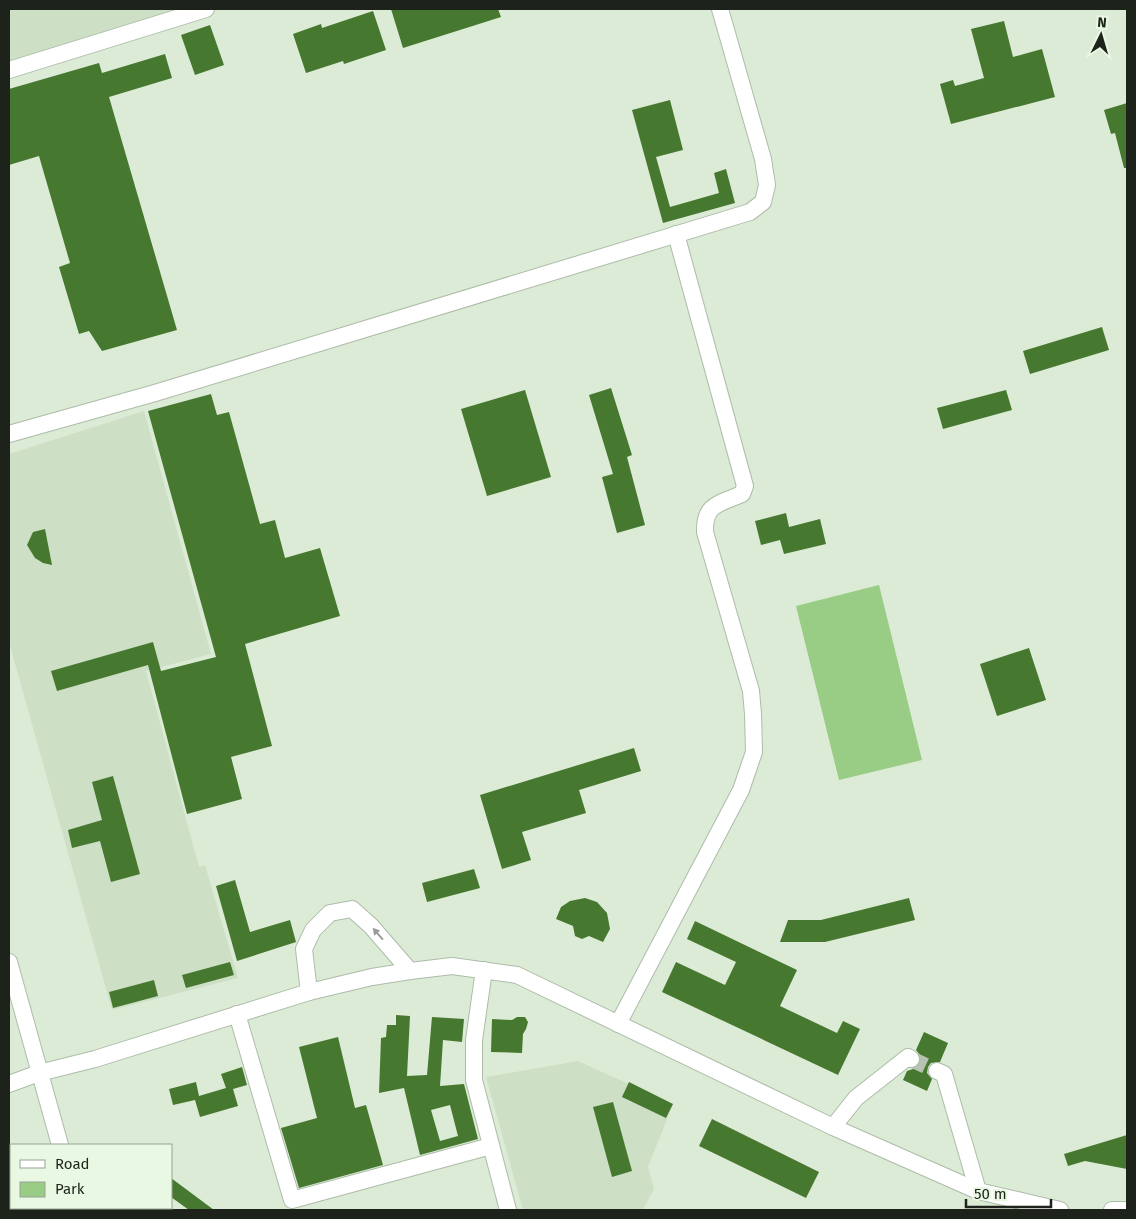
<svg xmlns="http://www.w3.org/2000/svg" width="1136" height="1219" font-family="'Fira Sans',sans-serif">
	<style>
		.built { fill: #cde0c5 }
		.green { fill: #99cc85 }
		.building { fill: #467830; fill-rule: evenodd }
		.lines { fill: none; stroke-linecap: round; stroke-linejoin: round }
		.minor-tunnel { stroke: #b6c3b1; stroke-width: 16; stroke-dasharray: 16 8; stroke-linecap: butt }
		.minor-casing { stroke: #adbca8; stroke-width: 18 }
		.minor { stroke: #fff; stroke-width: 16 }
		.oneway { fill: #999c98 }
	</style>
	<rect width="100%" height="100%" fill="#dcebd6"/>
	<!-- built -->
	<g class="built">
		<path d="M9,9h168l-168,53z"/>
		<path d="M144,411l67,243 -65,17 53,196 6,-2 33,113 -126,32 -103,-368v-188z"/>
		<path d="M578,1061l95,43 -25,63 6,22 -11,21h-120l-37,-133z"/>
	</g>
	<!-- green -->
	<path class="green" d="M879,585l43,175 -83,20 -43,-174z"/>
	<!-- building -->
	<g class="building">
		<path d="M391,9h107l3,8 -98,31z"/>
		<path d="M373,11l13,39 -42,14 -1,-3 -37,12 -13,-39 28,-10 1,4z"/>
		<path d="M1004,21l9,36 29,-8 13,48 -104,27 -11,-40 13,-4 2,6 29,-8 -13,-49z"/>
		<path d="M210,25l14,40 -29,10 -14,-40z"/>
		<path d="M165,54l7,24 -63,19 68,233 -75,21 -13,-20 -10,3 -20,-67 11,-4 -31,-107 -30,9v-76l90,-26 3,10z"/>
		<path d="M670,100l13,50 -27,7 14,50 49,-14 -5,-20 12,-4 9,34 -72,20 -31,-113z"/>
		<path d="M1127,103v65h-3l-9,-35 -4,1 -7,-24z"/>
		<path d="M1102,327l7,23 -79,24 -7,-23z"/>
		<path d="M611,388l21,67 -5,2 18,68 -28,8 -15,-56 11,-3 -24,-79z"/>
		<path d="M525,390l26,87 -64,19 -26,-87z"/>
		<path d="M1006,390l6,20 -69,19 -6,-21z"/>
		<path d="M211,394l6,21 12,-3 31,112 15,-4 10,38 35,-10 20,68 -95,28 27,102 -41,11 11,42 -55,15 -39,-149 -91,26 -6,-20 102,-29 8,29 55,-14 -68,-246z"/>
		<path d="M786,513l3,14 31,-8 6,25 -42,10 -4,-14 -19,5 -6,-24z"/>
		<path d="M45,529l7,36 -9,-2 -8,-5 -8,-13 6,-13z"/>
		<path d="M1029,648l17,52 -49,16 -17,-52z"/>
		<path d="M634,748l7,23 -62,19 7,23 -64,19 9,28 -29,9 -22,-74z"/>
		<path d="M113,776l27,98 -29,8 -11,-41 -28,7 -4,-18 34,-10 -10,-38z"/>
		<path d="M474,869l6,19 -53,14 -5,-19z"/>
		<path d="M235,880l15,52 40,-12 6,22 -59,19 -21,-75z"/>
		<path d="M585,898l12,4 10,11 3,16 -7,13 -14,-6 -7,3 -7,-3 -2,-10 -17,-7 5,-12 9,-6z"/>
		<path d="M909,898l6,22 -90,22h-45l8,-22h33z"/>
		<path d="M695,921l102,49 -17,36 57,27 6,-12 17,8 -22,46 -176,-83 14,-30 49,23 11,-23 -49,-23z"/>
		<path d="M230,962l4,13 -48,13 -4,-13z"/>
		<path d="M154,980l4,16 -45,12 -4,-16z"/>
		<path d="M396,1015l14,1 -3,60 20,-1 5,-58 32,2 -2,23 -19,-2 -3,46 24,-2 14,55 -58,16 -16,-67 -25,5 2,-55 5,-1 1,-12h9zM450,1105l8,31 -18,5 -9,-31z"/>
		<path d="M517,1017h8l3,5 -2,7 -3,5 -1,19 -31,-1 1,-33 20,1z"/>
		<path d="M924,1032l24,11 -8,19 -9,1 -3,4 -1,6 5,6 -5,12 -24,-11 4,-9 9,-3 4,-4v-9l-4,-5z"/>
		<path d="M338,1037l17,71 11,-3 17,60 -84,23 -18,-60 36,-10 -18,-71z"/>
		<path d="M242,1067l5,18 -14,4 5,17 -38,11 -5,-17 -22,5 -4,-16 27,-7 3,14 27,-8 -5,-14z"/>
		<path d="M629,1082l44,22 -7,14 -44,-21z"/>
		<path d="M613,1102l19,69 -20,6 -19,-70z"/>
		<path d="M712,1119l107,53 -13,26 -107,-52z"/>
		<path d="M1127,1135v34l-42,-8 -17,5 -4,-12z"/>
		<path d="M171,1178l43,32h-25l-18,-13z"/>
	</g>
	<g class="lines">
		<!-- minor-tunnel -->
		<path class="minor-tunnel" d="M911,1059l26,12"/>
		<defs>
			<g id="minor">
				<path d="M9,70l197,-61"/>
				<path d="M9,434l146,-41 595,-181 13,-10 4,-17 -4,-26 -43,-150"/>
				<path d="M9,962l51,183"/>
				<path d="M484,970l-10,70v40l34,130"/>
				<path d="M309,992l-5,-43 9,-19 17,-17 22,-4 19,17 39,45"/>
				<path d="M237,1014l55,186 199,-54"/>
				<path d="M618,1024l123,-234 13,-38 -1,-38 -2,-23 -46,-159c-1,-28 14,-28 37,-38l3,-8 -69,-252"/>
				<path d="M937,1071l7,3 34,117"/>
				<path d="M9,1084l30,-11 56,-14 214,-67 63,-15 38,-6 42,-5 65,9 316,152 145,64 82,19"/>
				<path d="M833,1127l23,-29 52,-41 3,2"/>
				<path d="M78,1208v2"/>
				<path d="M1112,1210h15"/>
			</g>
		</defs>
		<!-- minor casing -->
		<use href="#minor" class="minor-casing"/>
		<!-- minor -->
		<use href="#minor" class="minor"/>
	</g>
	<!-- one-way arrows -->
	<defs><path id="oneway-solid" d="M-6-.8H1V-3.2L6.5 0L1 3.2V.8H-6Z" transform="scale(1.25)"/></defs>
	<use class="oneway" href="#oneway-solid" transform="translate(378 934) rotate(-131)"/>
	<!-- border -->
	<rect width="1136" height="1219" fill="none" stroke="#1d231b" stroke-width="20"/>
	<!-- legend -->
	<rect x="10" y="1144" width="162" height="65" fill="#e9f8e3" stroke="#97a393"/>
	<rect x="20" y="1160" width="25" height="8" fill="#ffffff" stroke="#97a393"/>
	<text x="55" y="1169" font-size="15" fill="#1d231b">Road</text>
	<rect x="20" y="1182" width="25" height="15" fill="#99cc85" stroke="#97a393"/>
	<text x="55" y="1194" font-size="15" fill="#1d231b">Park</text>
	<!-- north arrow -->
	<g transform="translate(1101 35) rotate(5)" stroke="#e9f8e3" stroke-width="4" paint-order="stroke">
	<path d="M0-4L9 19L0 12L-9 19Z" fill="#1d231b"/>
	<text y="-8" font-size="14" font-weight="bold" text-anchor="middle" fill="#1d231b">N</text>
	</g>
	<!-- scale -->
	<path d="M966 1199v8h85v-8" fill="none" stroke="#1d231b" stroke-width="2.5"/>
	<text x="974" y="1199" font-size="15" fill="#1d231b" stroke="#e9f8e3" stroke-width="4" paint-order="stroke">50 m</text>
</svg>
